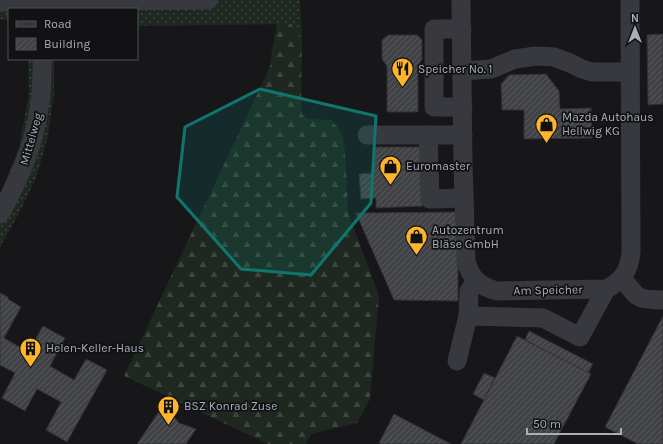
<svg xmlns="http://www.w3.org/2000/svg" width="663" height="444" font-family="Karla,sans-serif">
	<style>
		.grass { fill: url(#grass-dots) }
		.forest { fill: url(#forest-firs) }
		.building { fill: url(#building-hatch); stroke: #313135 }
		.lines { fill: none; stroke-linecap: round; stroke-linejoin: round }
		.minor { stroke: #38393e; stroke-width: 19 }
		.marked { fill: #0f766e; fill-opacity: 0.2; stroke: #0f766e; stroke-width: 3; stroke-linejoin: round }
		.labels { text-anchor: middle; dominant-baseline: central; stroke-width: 3.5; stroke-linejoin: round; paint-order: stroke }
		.poi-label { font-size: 12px; fill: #a8aeba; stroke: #121214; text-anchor: start }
		.street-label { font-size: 12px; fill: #a8aeba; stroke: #121214 }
	</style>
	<defs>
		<pattern id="grass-dots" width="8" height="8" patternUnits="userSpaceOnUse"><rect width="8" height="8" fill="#1e2820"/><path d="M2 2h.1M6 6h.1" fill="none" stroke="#3c453e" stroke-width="1.8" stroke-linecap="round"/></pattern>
		<pattern id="forest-firs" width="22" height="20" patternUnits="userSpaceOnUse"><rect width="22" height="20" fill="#1e2820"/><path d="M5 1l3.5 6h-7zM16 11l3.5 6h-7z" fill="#3c453e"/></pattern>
		<pattern id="building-hatch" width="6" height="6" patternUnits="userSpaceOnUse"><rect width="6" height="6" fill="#414246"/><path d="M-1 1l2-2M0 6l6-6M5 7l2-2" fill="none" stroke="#5a5b5f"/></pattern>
	</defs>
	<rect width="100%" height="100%" fill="#171719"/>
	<!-- grass -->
	<g class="grass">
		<path d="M0,0h300l2,38 -12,-14 -153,2v-17h-128v13l-3,-2h-6z"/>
		<path d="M28,59h26v34l-6,43 -12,42 -19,39 -17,30v-53l19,-46 10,-55z"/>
	</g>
	<!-- forest -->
	<path class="forest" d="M277,24h14l11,14 -1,69 1,7 5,5 25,1 10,14 3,17 3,61 31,84 -9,103 -13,24 -46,11 -5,10h-38l-144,-68 146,-309 2,-18z"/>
	<!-- building -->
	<g class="building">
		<path d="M663,34v70l-15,1 -1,-70z"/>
		<path d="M388,35h29l5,5v19l-4,7v46h-31v-46l-5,-7v-19z"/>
		<path d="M546,74l13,17 1,18 31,-1 1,30 -68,1v-29h-22l-1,-26 8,-9z"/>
		<path d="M373,147h49l1,59 -47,2v-10l-15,1 -2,-25 14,-1z"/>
		<path d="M458,212v89l-64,-1 -38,-87z"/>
		<path d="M0,293l8,4v2l13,8 -17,31 24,14 15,-26 22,12 -15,28 24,14 12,-21 21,11 -40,72 -21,-12 15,-28 -24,-13 -12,22 -23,-13 13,-25 -15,-8z"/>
		<path d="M663,316v128h-25l-33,-17z"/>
		<path d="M529,331l64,33 -5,9 -63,-33z"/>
		<path d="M517,336l74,38 -37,70h-93z"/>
		<path d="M484,373l11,5 -11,22 -11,-6z"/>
		<path d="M164,404l15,19 17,6 -10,15h-49z"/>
		<path d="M394,414l57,30h-70l-2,-1z"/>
	</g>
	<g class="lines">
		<!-- minor -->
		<g class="minor">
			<path d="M461,0l2,164 3,97c5,18 13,25 31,30l109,-2c17,-8 24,-20 25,-38l-1,-251"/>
			<path d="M0,2l208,-2"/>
			<path d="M462,29h-28v78h29"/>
			<path d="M462,71l29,-2 24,-10 21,-3 18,1 16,6 12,6 10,3h38"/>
			<path d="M367,135h61"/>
			<path d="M463,135h-35l2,64 34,-1"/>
			<path d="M0,214c28,-51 44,-95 42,-155"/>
			<path d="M622,278c16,20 14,22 41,22"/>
			<path d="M476,281l-7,10 -1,25 75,2 37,19 26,-48"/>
			<path d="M457,361l11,-45"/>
		</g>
	</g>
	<!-- marked area -->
	<path class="marked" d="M260,89l116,27 -5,87 -60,72 -70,-6 -64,-72 8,-70z"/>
	<!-- icons -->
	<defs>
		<symbol id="restaurant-pin" viewBox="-11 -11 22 30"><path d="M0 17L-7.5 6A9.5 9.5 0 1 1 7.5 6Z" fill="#fdb62b" stroke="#121214"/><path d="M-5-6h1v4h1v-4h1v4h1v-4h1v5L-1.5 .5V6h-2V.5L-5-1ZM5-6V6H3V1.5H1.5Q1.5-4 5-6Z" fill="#111"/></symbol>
		<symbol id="shop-pin" viewBox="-11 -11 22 30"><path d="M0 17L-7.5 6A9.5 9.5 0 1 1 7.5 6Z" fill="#fdb62b" stroke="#121214"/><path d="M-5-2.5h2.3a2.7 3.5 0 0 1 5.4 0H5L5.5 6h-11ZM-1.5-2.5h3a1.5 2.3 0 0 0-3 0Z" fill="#111"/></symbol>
		<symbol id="building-pin" viewBox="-11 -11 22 30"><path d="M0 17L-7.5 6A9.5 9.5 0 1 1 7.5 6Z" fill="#fdb62b" stroke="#121214"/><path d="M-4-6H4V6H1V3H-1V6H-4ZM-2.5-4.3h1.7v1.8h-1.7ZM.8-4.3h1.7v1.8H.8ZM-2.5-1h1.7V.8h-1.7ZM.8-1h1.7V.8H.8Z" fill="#111"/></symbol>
	</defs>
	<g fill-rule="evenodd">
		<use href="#restaurant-pin" x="390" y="56" width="25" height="34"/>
		<use href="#shop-pin" x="534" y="112" width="25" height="34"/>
		<use href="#shop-pin" x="378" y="154" width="25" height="34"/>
		<use href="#shop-pin" x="404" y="224" width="25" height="34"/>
		<use href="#building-pin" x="18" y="336" width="25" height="34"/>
		<use href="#building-pin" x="156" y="394" width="25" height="34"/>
	</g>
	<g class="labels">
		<!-- poi labels -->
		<g class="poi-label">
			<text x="418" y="69">Speicher No. 1</text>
			<text x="562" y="117">Mazda Autohaus<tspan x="562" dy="14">Hellwig KG</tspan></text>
			<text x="406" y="166">Euromaster</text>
			<text x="432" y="230">Autozentrum<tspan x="432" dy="14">Bläse GmbH</tspan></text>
			<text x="46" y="348">Helen-Keller-Haus</text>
			<text x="184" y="406">BSZ Konrad Zuse</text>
		</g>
		<!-- street labels -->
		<g class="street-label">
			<text transform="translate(31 139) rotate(-74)">Mittelweg</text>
			<text transform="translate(548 290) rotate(-1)">Am Speicher</text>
		</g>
	</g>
	<!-- legend -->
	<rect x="8" y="8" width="130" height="52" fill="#121214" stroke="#4e5056"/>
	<rect x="16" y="21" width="20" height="6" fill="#38393e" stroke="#4e5056"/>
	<text x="44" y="28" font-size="12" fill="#a8aeba">Road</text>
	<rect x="16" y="38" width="20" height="12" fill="url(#building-hatch)" stroke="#4e5056"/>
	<text x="44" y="48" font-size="12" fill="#a8aeba">Building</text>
	<!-- north arrow -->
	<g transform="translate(635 28)" stroke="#121214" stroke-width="3" paint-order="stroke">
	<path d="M0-3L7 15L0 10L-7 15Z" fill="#a8aeba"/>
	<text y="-6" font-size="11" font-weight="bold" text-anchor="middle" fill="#a8aeba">N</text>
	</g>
	<!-- scale -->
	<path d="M527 428v6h94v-6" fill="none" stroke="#a8aeba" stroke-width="2"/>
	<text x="533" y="428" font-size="12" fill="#a8aeba" stroke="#121214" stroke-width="3" paint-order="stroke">50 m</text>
</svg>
